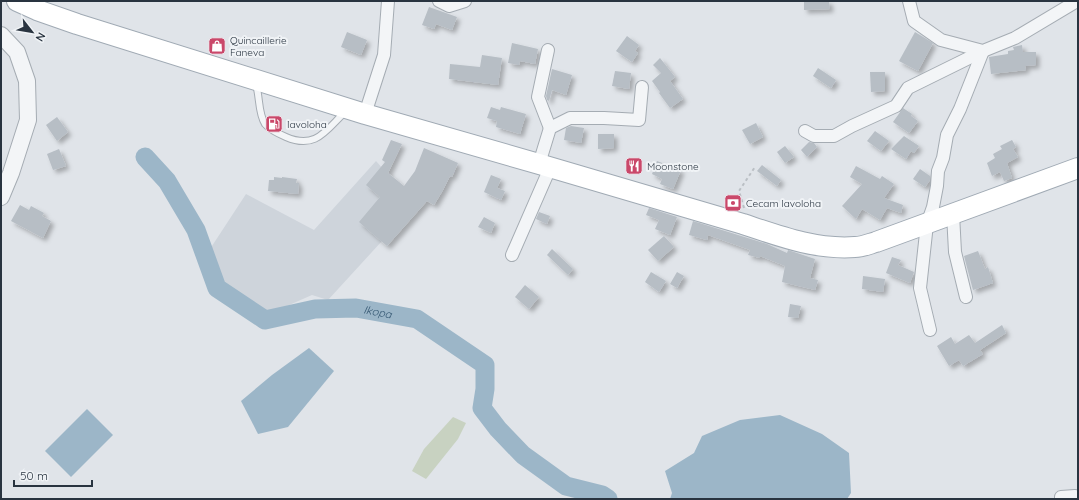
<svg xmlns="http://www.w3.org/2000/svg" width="1079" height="500" font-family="Quicksand,sans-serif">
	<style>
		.built { fill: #ced4db }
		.green { fill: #c8d2c1 }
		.water { fill: #9cb6c8 }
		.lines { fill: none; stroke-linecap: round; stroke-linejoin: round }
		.river { stroke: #9cb6c8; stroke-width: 19 }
		.building { fill: #b7bec5; filter: url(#shadow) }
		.service-casing { stroke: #a5acb3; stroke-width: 8 }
		.minor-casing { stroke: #a5acb3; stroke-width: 14 }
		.tertiary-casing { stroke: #a5acb3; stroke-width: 18 }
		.primary-casing { stroke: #a0aab4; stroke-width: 22 }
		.path { stroke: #babfc4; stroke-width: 2; stroke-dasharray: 3 3; stroke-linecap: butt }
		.service { stroke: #f3f5f7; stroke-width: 6 }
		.minor { stroke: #f3f5f7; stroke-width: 12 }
		.tertiary { stroke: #f3f5f7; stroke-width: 16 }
		.primary { stroke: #fff; stroke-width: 20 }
		.labels { text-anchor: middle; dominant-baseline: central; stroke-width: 4; stroke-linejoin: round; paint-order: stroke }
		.poi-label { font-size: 10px; fill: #293440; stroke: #f0f3f6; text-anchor: start }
		.water-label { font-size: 11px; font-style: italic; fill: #345772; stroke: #f0f3f6 }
	</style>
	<defs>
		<filter id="shadow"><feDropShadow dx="3.5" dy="3.5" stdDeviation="2" flood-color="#0004"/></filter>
	</defs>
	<rect width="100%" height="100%" fill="#e0e4e9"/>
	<!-- built -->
	<path class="built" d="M376,161l39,44 -87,95 -16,-5 -41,18 -46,-29 -15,-35 36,-55 68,36z"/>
	<!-- green -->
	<path class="green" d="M453,417l13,6 -8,16 -32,40 -14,-8 12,-22z"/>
	<!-- water -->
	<g class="water">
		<path d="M309,348l25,23 -46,56 -30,7 -17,-33 31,-26z"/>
		<path d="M87,409l26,26 -42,42 -26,-26z"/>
		<path d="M780,415l42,19 27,19 2,40 -4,6h-177l2,-6 -7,-22 29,-18 8,-17 38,-16z"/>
	</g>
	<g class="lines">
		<!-- river -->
		<path class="river" id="s1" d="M145,157l22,24 29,49 21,58 48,32 50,-11 41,-1 61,11 68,46v24l-3,19 16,21 25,26 43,31 36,9 6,4"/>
	</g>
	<!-- building -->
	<g class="building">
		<path d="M804,1h25l1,8 -26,1z"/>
		<path d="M429,7l28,10 -5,13 -16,-6 -2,5 -12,-4z"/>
		<path d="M347,32l20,8 -6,15 -20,-8z"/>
		<path d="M915,32l18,11 -15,28 -19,-10z"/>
		<path d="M627,36l12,9 -4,6 3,2 -6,9 -16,-11z"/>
		<path d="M512,43l26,6 -3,15 -15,-3 -1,4 -11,-2z"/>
		<path d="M1022,45l1,7h13v13l-11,1 1,4 -35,4 -2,-17 19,-3v-3l6,-1 -1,-3z"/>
		<path d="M482,55l20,3 -4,27 -49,-6 1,-15 30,3z"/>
		<path d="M660,58l15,19 -5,4 13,18 -13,9 -11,-15 1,-1 -8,-11 9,-8 -8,-8z"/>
		<path d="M818,68l18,12 -5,8 -18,-12z"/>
		<path d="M552,69l20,6 -6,20 -14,-5 -3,11 -2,-1 -1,-4z"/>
		<path d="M615,71l16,2 -2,16 -17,-3z"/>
		<path d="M870,72h15v19l-14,1z"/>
		<path d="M491,107l9,3 1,-3 25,7 -6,20 -24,-7 1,-6 -10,-3z"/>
		<path d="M903,108l9,6 -1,2 7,5 -9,12 -16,-11z"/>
		<path d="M57,117l11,15 -11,9 -11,-16z"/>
		<path d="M756,123l7,14 -13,7 -8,-14z"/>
		<path d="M571,126l13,2 -3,15 -17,-3 2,-12z"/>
		<path d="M875,131l14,10 -8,10 -14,-10z"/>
		<path d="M598,134h16v14l-16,1z"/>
		<path d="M904,136l15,10 -5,7 -3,-2 -5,8 -15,-10z"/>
		<path d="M391,140l11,4 -14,29 16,13 11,-15 9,-23 34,15 -6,14 -2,-1 -7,14 -9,15 -7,-4 -40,45 -28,-24 21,-25 -14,-12 19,-23 -3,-2z"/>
		<path d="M1012,140l4,7 -3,2 5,8 -11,6 5,15 -8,3 -4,-9 -8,4 -5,-13 8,-5 -2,-4 9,-5 -2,-3z"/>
		<path d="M809,142l5,1 3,4 -10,10 -6,-7z"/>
		<path d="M785,146l9,11 -9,6 -8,-11z"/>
		<path d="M59,149l7,17 -13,4 -6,-16z"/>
		<path d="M657,161l24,9 -8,19 -13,-5 2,-5 -10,-5z"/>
		<path d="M762,165l19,15 -4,6 -20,-15z"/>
		<path d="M856,166l24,13 2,-3 12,8 -10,14 19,7 -2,8 -14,-5 -7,12 -18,-11 -6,10 -14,-13 20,-22 -12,-7z"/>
		<path d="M920,169l10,7v4l-5,7 -12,-8z"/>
		<path d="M491,175l10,4 -4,9 8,3 -4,9 -17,-8z"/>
		<path d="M274,177l8,1v-1l15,2 -1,4h3l-1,11 -30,-3 1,-11h5z"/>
		<path d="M20,205l9,5 2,-4 13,7 -2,3 9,5 -8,17 -32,-17z"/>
		<path d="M649,208l28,9 -7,18 -15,-6 4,-9 -13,-5z"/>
		<path d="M539,212l11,4 -3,8 -11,-5z"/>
		<path d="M484,217l11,6 -4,10 -13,-6z"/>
		<path d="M693,221l74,23 20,9 1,-3 27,9 -5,19 8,2 -3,10 -33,-8 3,-16 -25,-10v2l-12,-3 2,-5 -42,-15 -1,5 -18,-5z"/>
		<path d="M664,236l10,11 -16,14 -10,-11z"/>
		<path d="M552,249l21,20 -5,6 -21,-20z"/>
		<path d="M978,251l7,18 3,-2 5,16 -20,7 -9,-34z"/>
		<path d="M892,257l9,3 -3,5 16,7 -4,11 -24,-10z"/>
		<path d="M651,272l15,9 -7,11 -14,-10z"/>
		<path d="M677,272l7,4 -7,12 -7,-4z"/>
		<path d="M863,276l22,3 -2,13 -21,-3z"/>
		<path d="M525,285l14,12 -10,12 -14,-12z"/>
		<path d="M790,304l11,2 -3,12 -10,-1z"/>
		<path d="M1002,325l4,8 -26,17 3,4 -20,12 -4,-6 -10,6 -12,-20 14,-9 4,7 14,-9 6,8z"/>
	</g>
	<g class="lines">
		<defs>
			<path id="service" d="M256,85c4,12 2,28 9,39 5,6 14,10 21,13 30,13 40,-7 59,-25"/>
			<g id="minor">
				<path d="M439,1l10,5 16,-5"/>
				<path d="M909,1l5,20 27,19 42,11 32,-13 62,-37"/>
				<path d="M548,50l-10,47 12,31"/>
				<path d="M365,114l19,-59 4,-54"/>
				<path d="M805,131l9,5h20l18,-10 44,-20 12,-18 75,-37"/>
				<path d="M539,164l11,-36 20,-10h34l35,2 3,-33"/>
				<path d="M953,214l2,38 11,45"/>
				<path d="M512,255l38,-87"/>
				<path d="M930,330l-10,-42 7,-64 6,-17 4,-21 1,-15 5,-13 4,-23 13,-26 23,-58"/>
				<path d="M1061,497l14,-1 3,2"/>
			</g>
			<path id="tertiary" d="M1,35l16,17 10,29 1,39 -17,53 -10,24"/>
			<path id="primary" d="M17,1l20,9 40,14 288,90 174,50 204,60c36,12 73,26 112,23 7,0 14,-3 21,-5l202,-74"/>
		</defs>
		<!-- service casing -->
		<use href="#service" class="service-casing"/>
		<!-- minor casing -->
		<use href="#minor" class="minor-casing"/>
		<!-- tertiary casing -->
		<use href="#tertiary" class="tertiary-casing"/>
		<!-- primary casing -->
		<use href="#primary" class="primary-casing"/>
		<!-- path -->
		<path class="path" d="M744,208l-5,-17 16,-24"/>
		<!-- service -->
		<use href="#service" class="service"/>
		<!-- minor -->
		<use href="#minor" class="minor"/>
		<!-- tertiary -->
		<use href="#tertiary" class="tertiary"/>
		<!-- primary -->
		<use href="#primary" class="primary"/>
	</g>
	<!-- icons -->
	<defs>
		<symbol id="shop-square" viewBox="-11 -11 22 22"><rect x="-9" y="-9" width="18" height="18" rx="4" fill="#ca486a" stroke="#f0f3f6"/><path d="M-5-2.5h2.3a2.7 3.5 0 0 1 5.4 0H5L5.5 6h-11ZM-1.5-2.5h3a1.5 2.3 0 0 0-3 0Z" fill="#fff"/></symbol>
		<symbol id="fuel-square" viewBox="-11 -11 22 22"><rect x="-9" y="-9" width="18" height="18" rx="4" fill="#ca486a" stroke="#f0f3f6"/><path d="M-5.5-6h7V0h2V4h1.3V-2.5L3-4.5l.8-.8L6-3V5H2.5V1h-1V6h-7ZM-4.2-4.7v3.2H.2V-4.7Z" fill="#fff"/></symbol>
		<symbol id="restaurant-square" viewBox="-11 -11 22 22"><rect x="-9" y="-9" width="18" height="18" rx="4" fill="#ca486a" stroke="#f0f3f6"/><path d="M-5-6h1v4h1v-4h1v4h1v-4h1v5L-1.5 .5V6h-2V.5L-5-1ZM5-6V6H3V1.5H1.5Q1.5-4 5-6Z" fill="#fff"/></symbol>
		<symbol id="bank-square" viewBox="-11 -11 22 22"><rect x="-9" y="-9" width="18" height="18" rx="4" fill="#ca486a" stroke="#f0f3f6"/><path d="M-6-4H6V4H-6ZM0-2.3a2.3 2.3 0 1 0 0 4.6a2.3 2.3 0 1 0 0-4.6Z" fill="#fff"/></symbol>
	</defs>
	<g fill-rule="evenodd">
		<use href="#shop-square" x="207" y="36" width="20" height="20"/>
		<use href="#fuel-square" x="264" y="114" width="20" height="20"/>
		<use href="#restaurant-square" x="624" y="156" width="20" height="20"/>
		<use href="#bank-square" x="723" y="193" width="20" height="20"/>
	</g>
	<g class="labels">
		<!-- poi labels -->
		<g class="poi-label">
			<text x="230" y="40">Quincaillerie<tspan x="230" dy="12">Faneva</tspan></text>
			<text x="287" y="124">Iavoloha</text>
			<text x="647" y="166">Moonstone</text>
			<text x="746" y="203">Cecam Iavoloha</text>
		</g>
		<!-- water labels -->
		<g class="water-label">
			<text stroke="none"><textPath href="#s1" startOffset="323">Ikopa</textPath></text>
		</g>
	</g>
	<!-- border -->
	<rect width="1079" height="500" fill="none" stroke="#293440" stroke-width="4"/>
	<!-- north arrow -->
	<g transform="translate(32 32) rotate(121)" stroke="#f0f3f6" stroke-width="3" paint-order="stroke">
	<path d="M0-3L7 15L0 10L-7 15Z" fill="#293440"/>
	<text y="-6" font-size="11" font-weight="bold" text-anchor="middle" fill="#293440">N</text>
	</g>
	<!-- scale -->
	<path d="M14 480v6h78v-6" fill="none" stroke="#293440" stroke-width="2"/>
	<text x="20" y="480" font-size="12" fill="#293440" stroke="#f0f3f6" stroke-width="3" paint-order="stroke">50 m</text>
</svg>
